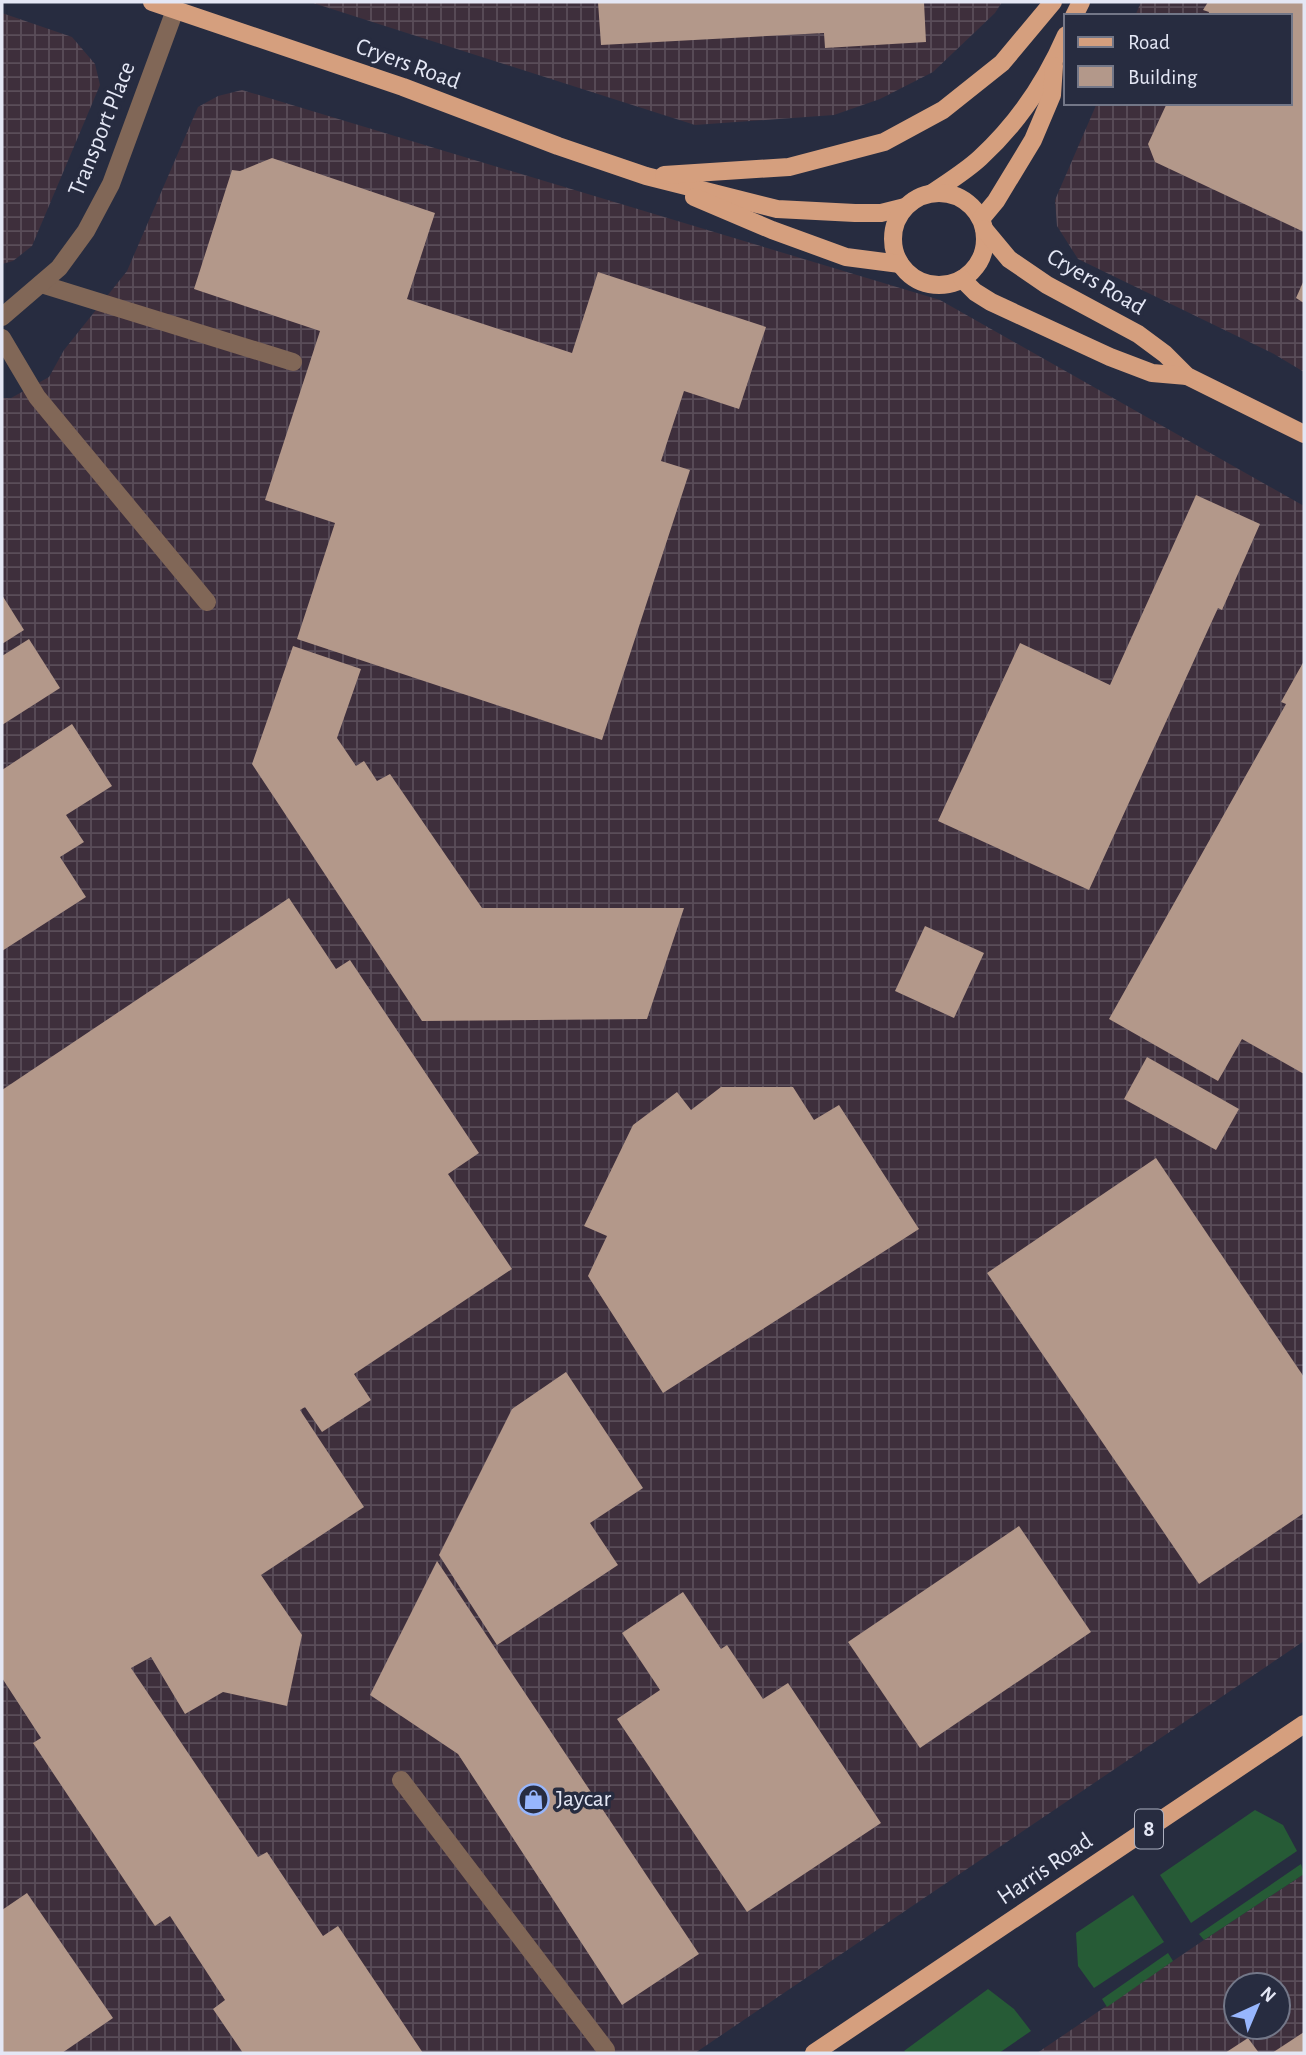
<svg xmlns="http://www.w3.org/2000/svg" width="1306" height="2055" font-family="'Alegreya Sans',sans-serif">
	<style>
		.industrial { fill: url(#industrial-grid); fill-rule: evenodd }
		.grass { fill: #265b36 }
		.building { fill: #b3988a }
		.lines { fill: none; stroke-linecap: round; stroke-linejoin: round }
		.minor { stroke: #816757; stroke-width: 18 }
		.major { stroke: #d59f7e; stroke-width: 18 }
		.labels { text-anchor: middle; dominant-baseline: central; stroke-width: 7; stroke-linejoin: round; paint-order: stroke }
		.shield { fill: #272c40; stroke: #abafbf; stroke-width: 2 }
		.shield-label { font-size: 23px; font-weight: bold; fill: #e4e7f5 }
		.street-label { font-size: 24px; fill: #e4e7f5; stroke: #272c40 }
		.poi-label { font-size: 24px; fill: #e4e7f5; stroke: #272c40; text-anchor: start }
	</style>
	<defs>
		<pattern id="industrial-grid" width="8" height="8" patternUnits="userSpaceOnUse" patternTransform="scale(1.75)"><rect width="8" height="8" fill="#3e2f3c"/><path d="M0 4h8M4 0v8" fill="none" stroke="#5a4d59"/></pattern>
	</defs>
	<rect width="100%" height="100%" fill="#272c40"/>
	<!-- industrial -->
	<g class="industrial">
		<path d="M310,2h692l-7,11 -62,59 -53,27 -46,16 -139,10z"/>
		<path d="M1141,2h163v370l-30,-18 -196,-95 -21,-33 -2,-26 42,-97h193v-87h-155z"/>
		<path d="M2,13l70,24 23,27 5,21 -68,161 -19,15 -11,3z"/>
		<path d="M242,90l698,210 364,206v1135l-609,412h-693v-1655h9l38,-21 15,-27 63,-79 71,-164 20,-11z"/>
		<path d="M1304,1874v179h-267l167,-113zM1236,1985h42v42h-42z"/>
	</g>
	<!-- grass -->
	<g class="grass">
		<path d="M1255,1810l28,15 14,26 -106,72 -31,-48z"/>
		<path d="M1301,1864l3,10 -100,66 -5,-6z"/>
		<path d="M1133,1895l31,47 -70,46 -16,-22 -2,-33z"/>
		<path d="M1168,1953l5,8 -66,46 -5,-8z"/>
		<path d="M988,1989l26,20 17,22 -32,22h-92l-3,-2z"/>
	</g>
	<!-- building -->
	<g class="building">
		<path d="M598,2h326l2,40 -101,6 -1,-15 -223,12z"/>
		<path d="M1208,2h96v230l-149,-70 -7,-18 19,-41h123v-87h-82l1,-4 -6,-2z"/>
		<path d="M272,158l163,55 -28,86 165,54 26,-81 168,55 -27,82 -55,-18 -23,70 29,9 -88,270 -305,-101 38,-116 -70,-23 55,-169 -126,-42 38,-119 8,1z"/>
		<path d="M1304,280v23l-8,-5z"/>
		<path d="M1196,495l64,29 -38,86 -4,-2 -129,282 -151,-69 82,-178 90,42z"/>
		<path d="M2,595l22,35 -22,14z"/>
		<path d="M29,639l31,49 -58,37v-69z"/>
		<path d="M293,646l68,23 -24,69 19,28 8,-5 13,20 13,-7 92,134h202l-37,111 -225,2 -170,-257z"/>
		<path d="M1304,661v413l-62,-35 -24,42 -109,-62 177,-315 -5,-2z"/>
		<path d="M72,724l40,62 -46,29 18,27 -24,15 26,40 -84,54v-181z"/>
		<path d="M289,898l47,71 14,-9 129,193 -31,21 64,95 -158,105 17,26 -49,32 -17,-25 -5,3 64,97 -103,68 41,60 -15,71 -64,-14 -38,22 -34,-57 -20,11 127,189 9,-5 56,84 15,-10 85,127h-180l-30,-44 12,-9 -55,-84 -15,10 -122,-183 8,-5 -39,-60v-588z"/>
		<path d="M925,926l59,27 -30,65 -59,-27z"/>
		<path d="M1147,1057l92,52 -23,41 -92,-51z"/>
		<path d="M721,1087h72l21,33 25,-15 80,124 -256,164 -75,-117 19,-40 -23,-10 49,-101 44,-33 14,18z"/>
		<path d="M1156,1158l148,219v136l-105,71 -212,-311z"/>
		<path d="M566,1372l77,116 -53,35 28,42 -121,80 -58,-90 73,-146z"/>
		<path d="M1019,1526l72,106 -171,116 -72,-106z"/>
		<path d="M437,1561l262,393 -77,51 -164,-251 -88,-59z"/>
		<path d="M683,1592l38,57 6,-4 36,54 25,-16 93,140 -134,89 -130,-193 43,-29 -38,-57z"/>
		<path d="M27,1893l86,125 -51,35h-60v-143z"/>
		<path d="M1304,2032v21h-32z"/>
		<path d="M1248,2038l11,15h-34z"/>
	</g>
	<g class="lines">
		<!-- minor -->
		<g class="minor">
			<path d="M41,284l252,78"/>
			<path d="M2,317l57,-49 27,-37 25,-47 64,-174"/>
			<path d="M2,338l35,59 170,205"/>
			<path d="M401,1780l205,270"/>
		</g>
		<!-- major -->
		<g class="major">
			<path d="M152,2l251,85 155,59 88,30 131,33 78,4h26l24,-6"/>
			<path d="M1074,16l7,-14"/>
			<path d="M664,175l125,-8 95,-25 59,-32 59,-47 51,-61"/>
			<path d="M932,193c16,-11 34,-22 48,-35 37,-34 66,-77 86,-123"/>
			<circle cx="939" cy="239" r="46"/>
			<path d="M694,197l78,33 74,27 54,7"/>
			<path d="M981,219l15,-18 37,-61 19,-45 2,-29"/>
			<path d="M984,229l25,30 38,26 91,49 27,20 22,22 117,58"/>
			<path d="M962,279l13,13 16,10 119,55 42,16 35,3"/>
			<path d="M814,2053l490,-329"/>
		</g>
	</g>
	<!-- icons -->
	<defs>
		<symbol id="shop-ring" viewBox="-11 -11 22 22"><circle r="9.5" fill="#272c40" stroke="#97b6fd" stroke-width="1.5"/><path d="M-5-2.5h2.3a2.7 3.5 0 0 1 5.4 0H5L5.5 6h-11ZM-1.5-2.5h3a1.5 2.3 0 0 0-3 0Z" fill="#97b6fd"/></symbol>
	</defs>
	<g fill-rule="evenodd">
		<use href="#shop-ring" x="516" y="1782" width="35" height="35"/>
	</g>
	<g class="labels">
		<!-- shield labels -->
		<rect class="shield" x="1135" y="1809.5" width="28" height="39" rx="5"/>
		<g class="shield-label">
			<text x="1149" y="1829">8</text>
		</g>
		<!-- street labels -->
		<g class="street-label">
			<text transform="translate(408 64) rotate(20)">Cryers Road</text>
			<text transform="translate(102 129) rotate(-68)">Transport Place</text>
			<text transform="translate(1096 282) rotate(30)">Cryers Road</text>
			<text transform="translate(1045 1869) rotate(-34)">Harris Road</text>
		</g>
		<!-- poi labels -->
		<g class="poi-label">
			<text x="556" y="1799">Jaycar</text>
		</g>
	</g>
	<!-- border -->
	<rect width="1306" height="2055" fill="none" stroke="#e4e7f5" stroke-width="7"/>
	<!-- legend -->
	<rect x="1064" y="14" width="228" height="91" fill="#272c40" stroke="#737788" stroke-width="2"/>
	<rect x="1078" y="37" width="35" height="10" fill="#d59f7e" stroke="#737788" stroke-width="2"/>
	<text x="1128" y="49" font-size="21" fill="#e4e7f5">Road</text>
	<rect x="1078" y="66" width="35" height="21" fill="#b3988a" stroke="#737788" stroke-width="2"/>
	<text x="1128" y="84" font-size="21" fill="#e4e7f5">Building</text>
	<!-- north arrow -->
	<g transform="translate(1257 2006) rotate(44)"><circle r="33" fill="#272c40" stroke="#737788" stroke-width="2"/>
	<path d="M0-5L12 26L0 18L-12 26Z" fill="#97b6fd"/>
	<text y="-10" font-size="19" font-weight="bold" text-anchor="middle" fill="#e4e7f5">N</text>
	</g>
</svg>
